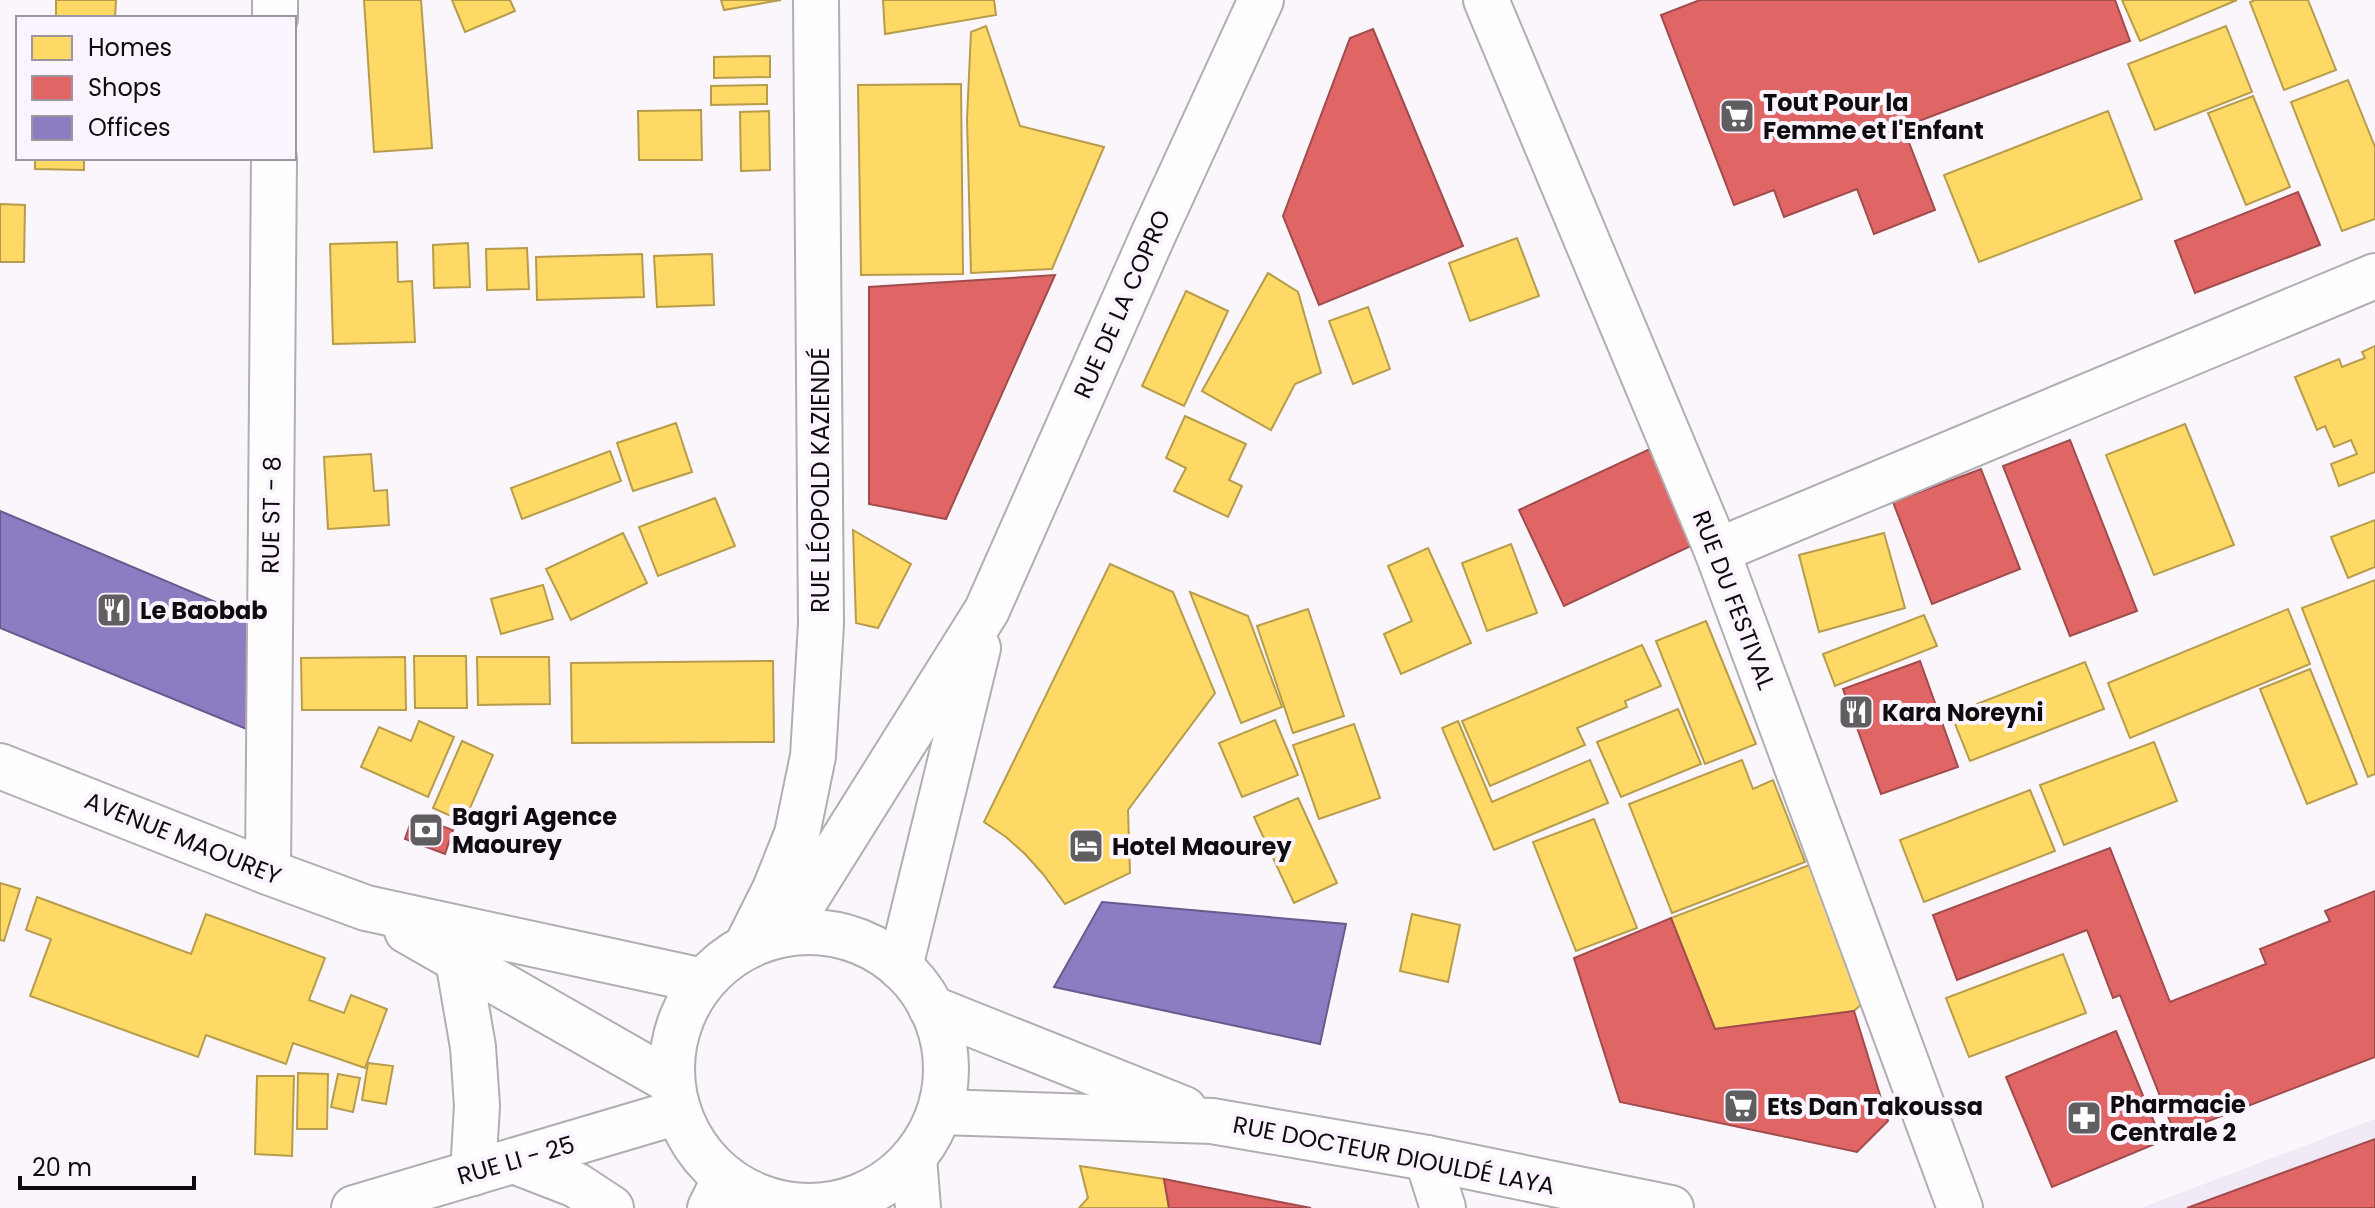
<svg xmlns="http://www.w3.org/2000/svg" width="2375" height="1208" font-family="Poppins,sans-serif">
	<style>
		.built { fill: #f1e9f5 }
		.homes { fill: #ffd966; stroke: #b79c4c; stroke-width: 2 }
		.shops { fill: #e06666; stroke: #a14b4c; stroke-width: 2 }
		.offices { fill: #8e7cc3; stroke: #685a8d; stroke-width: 2 }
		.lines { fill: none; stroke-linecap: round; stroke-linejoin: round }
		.minor-casing { stroke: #b1aeb3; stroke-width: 48 }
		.tertiary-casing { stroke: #b1aeb3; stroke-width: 48 }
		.secondary-casing { stroke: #b1aeb3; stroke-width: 48 }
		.minor { stroke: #fefeff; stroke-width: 44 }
		.tertiary { stroke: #fefeff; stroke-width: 44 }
		.secondary { stroke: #fefeff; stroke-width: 44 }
		.labels { text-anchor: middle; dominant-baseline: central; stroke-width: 8; stroke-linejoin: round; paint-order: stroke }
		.poi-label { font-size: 24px; font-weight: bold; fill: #0e0c0f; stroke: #fbf4fe; text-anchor: start }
		.street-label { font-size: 24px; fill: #0e0c0f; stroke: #fbf4fe }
	</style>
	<rect width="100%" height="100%" fill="#faf6fc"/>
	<!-- built -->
	<path class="built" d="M2375,1119v89h-234z"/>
	<!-- homes -->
	<g class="homes">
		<path d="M56,0h60l-1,18h-59z"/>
		<path d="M364,0h57l11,148 -58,4z"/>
		<path d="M452,0h58l5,11 -50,21z"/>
		<path d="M721,0h60l-57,10z"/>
		<path d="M883,0h111l2,15 -111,19z"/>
		<path d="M2122,0h115l-97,41z"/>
		<path d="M2255,0h53l28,70 -52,20 -34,-88z"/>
		<path d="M986,26l34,100 84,21 -52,122 -81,4 -4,-154 4,-87z"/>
		<path d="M2226,26l26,66 -97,38 -27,-66z"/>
		<path d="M770,56v21l-56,1v-21z"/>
		<path d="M2348,80l27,67v72l-33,12 -51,-129z"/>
		<path d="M961,84l2,190 -102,1 -3,-190z"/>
		<path d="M767,85v19l-56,1v-19z"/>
		<path d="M2253,96l37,91 -44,18 -38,-92z"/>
		<path d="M701,110l1,50h-63l-1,-49z"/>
		<path d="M769,111l1,59 -29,1 -1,-59z"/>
		<path d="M2108,111l34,88 -163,63 -35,-87z"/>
		<path d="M35,158h49v12l-49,-1z"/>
		<path d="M0,204l25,1 -1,57h-24z"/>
		<path d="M1517,238l22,58 -69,25 -21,-58z"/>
		<path d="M397,242l1,40 14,-1 3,61 -82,2 -3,-100z"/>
		<path d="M468,243l2,44 -36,1 -1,-43z"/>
		<path d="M527,248l2,41 -42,1 -1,-41z"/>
		<path d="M642,254l2,43 -107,3 -1,-43z"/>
		<path d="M712,254l2,51 -57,2 -3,-51z"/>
		<path d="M1268,273l30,19 23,81 -26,11 -24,46 -69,-39z"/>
		<path d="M1186,291l42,20 -44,95 -42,-20z"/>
		<path d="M1368,307l22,62 -37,15 -24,-63z"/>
		<path d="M2375,346v126l-36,14 -8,-22 26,-10 -6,-14 -17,7 -9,-21 -8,4 -22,-53 44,-18 3,8 23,-9 -3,-6z"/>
		<path d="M1185,416l61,28 -17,36 13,6 -14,31 -54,-26 12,-23 -20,-10z"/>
		<path d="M676,423l16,49 -59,19 -16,-48z"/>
		<path d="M2185,424l49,121 -80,30 -48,-120z"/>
		<path d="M610,451l11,30 -99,38 -11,-31z"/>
		<path d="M371,454l3,37 13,-1 2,35 -61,4 -4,-72z"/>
		<path d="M715,498l20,48 -77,30 -19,-49z"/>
		<path d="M2375,520v47l-27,11 -17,-41z"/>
		<path d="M853,530l58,34 -33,64 -22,-5z"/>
		<path d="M623,533l24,50 -76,37 -25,-51z"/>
		<path d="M1884,533l21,75 -86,24 -20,-77z"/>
		<path d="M1511,544l26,69 -50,18 -25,-68z"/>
		<path d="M1428,548l43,95 -70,31 -17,-40 28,-13 -24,-55z"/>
		<path d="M1110,564l63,28 42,101 -87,117 2,63 -65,31 -22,-30 -18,-20 -19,-17 -22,-15z"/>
		<path d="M2375,580v194l-7,3 -66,-169z"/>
		<path d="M543,585l10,34 -52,15 -10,-35z"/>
		<path d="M1190,592l58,24 34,91 -41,16z"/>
		<path d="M1308,609l36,107 -51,17 -36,-107z"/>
		<path d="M2288,609l22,55 -180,74 -22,-55z"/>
		<path d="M1924,615l13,31 -102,40 -12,-32z"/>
		<path d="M1706,621l50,123 -51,20 -49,-123z"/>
		<path d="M1642,645l19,41 -36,15 2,6 -50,21 8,17 -95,41 -28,-65z"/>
		<path d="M414,656h52l1,52h-52z"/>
		<path d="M405,657l1,53h-104l-1,-52z"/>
		<path d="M477,657h72l1,47 -72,1z"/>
		<path d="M773,661l1,81 -202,1 -1,-80z"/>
		<path d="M2085,662l19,47 -134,52 -19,-47z"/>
		<path d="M2310,669l47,115 -50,20 -47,-115z"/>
		<path d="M1678,709l23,55 -80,33 -24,-55z"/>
		<path d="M1275,720l23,55 -56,22 -23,-54z"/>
		<path d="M419,721l35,16 -26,60 -67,-30 18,-40 32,14z"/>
		<path d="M1458,721l34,81 98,-42 18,43 -114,47 -52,-122z"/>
		<path d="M1354,724l26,74 -61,21 -26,-74z"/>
		<path d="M462,741l31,14 -29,67 -31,-14z"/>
		<path d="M2154,742l23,59 -113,44 -24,-60z"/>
		<path d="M1742,760l11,29 20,-9 32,82 -133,51 -43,-109z"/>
		<path d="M2030,790l25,61 -131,51 -24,-62z"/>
		<path d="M1298,798l39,85 -43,20 -40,-86z"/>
		<path d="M1594,819l43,109 -61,23 -43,-109z"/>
		<path d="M1812,864l56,134 -14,13 -139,18 -44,-111z"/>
		<path d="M0,883l20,6 -16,52 -4,-1z"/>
		<path d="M37,897l154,57 15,-40 119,44 -16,42 35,13 7,-18 36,14 -22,59 -72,-25 -7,21 -80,-29 -8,22 -168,-61 21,-57 -25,-9z"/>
		<path d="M1412,914l48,11 -12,57 -48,-11z"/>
		<path d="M2063,954l23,59 -117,44 -23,-59z"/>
		<path d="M368,1063l25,3 -7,38 -24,-4z"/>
		<path d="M298,1073l30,1 -1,55h-30z"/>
		<path d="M338,1074l22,4 -7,34 -22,-5z"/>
		<path d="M257,1076h37l-2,80 -37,-2z"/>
		<path d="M1080,1166l84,13 5,29h-90l9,-10z"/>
	</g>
	<!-- shops -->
	<g class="shops">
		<path d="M1700,0h415l15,41 -227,86 32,83 -61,24 -17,-45 -73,28 -10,-27 -40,15 -73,-190z"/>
		<path d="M1373,29l90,217 -144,59 -36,-89 67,-178z"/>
		<path d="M2298,192l22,53 -125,48 -20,-52z"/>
		<path d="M1055,275l-109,244 -77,-15v-217z"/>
		<path d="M2070,440l67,171 -67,25 -67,-170z"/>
		<path d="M1652,448l45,95 -133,63 -45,-96z"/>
		<path d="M1981,469l39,100 -88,35 -39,-102z"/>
		<path d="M1920,661l38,106 -77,27 -38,-105z"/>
		<path d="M413,816l40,14 -8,24 -40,-15z"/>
		<path d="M2110,848l60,154 96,-38 -6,-15 70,-28 -5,-10 50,-20v166l-200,77 -55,-139 -7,3 -26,-68 -130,50 -24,-65z"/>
		<path d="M1671,918l44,111 139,-18 34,110 -31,31 -237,-50 -46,-144z"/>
		<path d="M2116,1031l46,110 -110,46 -46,-110z"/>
		<path d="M2375,1139v69h-188z"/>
		<path d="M1164,1179l147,29h-142z"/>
	</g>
	<!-- offices -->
	<g class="offices">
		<path d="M0,511l265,112 1,114 -266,-109z"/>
		<path d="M1102,902l244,22 -26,120 -266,-57z"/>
	</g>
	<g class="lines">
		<defs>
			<g id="minor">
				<path d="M1486,0l231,551 243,657"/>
				<path d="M275,18v-18"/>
				<path d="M1717,551l658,-275"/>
				<path d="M268,872l6,-714"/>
				<path d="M746,947l29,-58 22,-55 16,-78 8,-132 -5,-624"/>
				<path d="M1427,1158l16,50"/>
				<path d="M710,1208l15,-30"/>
			</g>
			<g id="tertiary">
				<circle cx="809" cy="1069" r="137"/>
				<path d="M784,934l203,-324 167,-377 107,-233"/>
				<path d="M458,960l15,87 4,59 -4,67"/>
				<path d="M900,967l78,-319"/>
				<path d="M931,1008l253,101"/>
				<path d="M940,1112l272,9 215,37 244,50"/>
				<path d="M914,1158l4,50"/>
				<path d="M514,1161l62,24 35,23"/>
				<path d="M354,1208l324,-96"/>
			</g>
			<g id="secondary">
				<path d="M0,766l268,106 98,36 337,73"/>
				<path d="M407,931l265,151"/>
			</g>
		</defs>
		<!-- minor casing -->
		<use href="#minor" class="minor-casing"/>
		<!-- tertiary casing -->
		<use href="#tertiary" class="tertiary-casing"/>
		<!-- secondary casing -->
		<use href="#secondary" class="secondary-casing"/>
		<!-- minor -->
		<use href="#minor" class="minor"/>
		<!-- tertiary -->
		<use href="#tertiary" class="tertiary"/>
		<!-- secondary -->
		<use href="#secondary" class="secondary"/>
	</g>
	<!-- icons -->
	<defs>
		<symbol id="supermarket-square" viewBox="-11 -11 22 22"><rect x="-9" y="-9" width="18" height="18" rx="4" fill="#615e62" stroke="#fbf4fe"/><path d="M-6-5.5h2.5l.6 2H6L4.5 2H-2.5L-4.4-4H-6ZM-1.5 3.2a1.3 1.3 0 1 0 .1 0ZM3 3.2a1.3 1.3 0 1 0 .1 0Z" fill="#fff"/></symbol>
		<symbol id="restaurant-square" viewBox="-11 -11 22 22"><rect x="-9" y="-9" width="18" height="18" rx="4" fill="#615e62" stroke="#fbf4fe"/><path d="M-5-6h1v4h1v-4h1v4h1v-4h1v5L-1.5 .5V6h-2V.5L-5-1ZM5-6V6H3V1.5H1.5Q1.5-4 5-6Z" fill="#fff"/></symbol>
		<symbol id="bank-square" viewBox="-11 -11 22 22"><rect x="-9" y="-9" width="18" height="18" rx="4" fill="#615e62" stroke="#fbf4fe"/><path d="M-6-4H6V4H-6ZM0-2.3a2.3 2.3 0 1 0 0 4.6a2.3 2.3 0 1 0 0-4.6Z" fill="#fff"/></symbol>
		<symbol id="hotel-square" viewBox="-11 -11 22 22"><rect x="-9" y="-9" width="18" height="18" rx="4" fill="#615e62" stroke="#fbf4fe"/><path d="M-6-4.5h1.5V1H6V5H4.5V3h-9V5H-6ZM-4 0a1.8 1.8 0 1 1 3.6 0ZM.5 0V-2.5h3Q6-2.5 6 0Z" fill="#fff"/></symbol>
		<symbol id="pharmacy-square" viewBox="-11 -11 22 22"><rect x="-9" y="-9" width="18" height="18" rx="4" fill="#615e62" stroke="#fbf4fe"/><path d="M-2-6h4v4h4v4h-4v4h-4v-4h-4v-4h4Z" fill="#fff"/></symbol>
	</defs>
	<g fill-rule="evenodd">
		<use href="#supermarket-square" x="1717" y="96" width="40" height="40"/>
		<use href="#restaurant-square" x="94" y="590" width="40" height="40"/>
		<use href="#restaurant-square" x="1836" y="692" width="40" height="40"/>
		<use href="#bank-square" x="406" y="810" width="40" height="40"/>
		<use href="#hotel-square" x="1066" y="826" width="40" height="40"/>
		<use href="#supermarket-square" x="1721" y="1086" width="40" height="40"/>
		<use href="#pharmacy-square" x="2064" y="1098" width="40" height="40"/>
	</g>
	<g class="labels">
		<!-- poi labels -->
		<g class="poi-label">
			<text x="1763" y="102">Tout Pour la<tspan x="1763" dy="28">Femme et l'Enfant</tspan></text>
			<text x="140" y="610">Le Baobab</text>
			<text x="1882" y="712">Kara Noreyni</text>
			<text x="452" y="816">Bagri Agence<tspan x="452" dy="28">Maourey</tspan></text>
			<text x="1112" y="846">Hotel Maourey</text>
			<text x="2110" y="1104">Pharmacie<tspan x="2110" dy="28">Centrale 2</tspan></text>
			<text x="1767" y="1106">Ets Dan Takoussa</text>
		</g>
		<!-- street labels -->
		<g class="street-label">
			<text transform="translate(1122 304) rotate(-66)">RUE DE LA COPRO</text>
			<text transform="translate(820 480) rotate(-90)">RUE LÉOPOLD KAZIENDÉ</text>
			<text transform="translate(271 515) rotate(-89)">RUE ST - 8</text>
			<text transform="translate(1734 600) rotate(69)">RUE DU FESTIVAL</text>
			<text transform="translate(183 838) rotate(22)">AVENUE MAOUREY</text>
			<text transform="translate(1394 1155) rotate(11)">RUE DOCTEUR DIOULDÉ LAYA</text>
			<text transform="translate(516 1160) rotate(-16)">RUE LI - 25</text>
		</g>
	</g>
	<!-- legend -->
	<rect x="16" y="16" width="280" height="144" fill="#fbf4fe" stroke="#9c979e" stroke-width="2"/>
	<rect x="32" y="36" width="40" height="24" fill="#ffd966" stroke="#9c979e" stroke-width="2"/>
	<text x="88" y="56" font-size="24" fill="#0e0c0f">Homes</text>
	<rect x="32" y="76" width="40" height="24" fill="#e06666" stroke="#9c979e" stroke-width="2"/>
	<text x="88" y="96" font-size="24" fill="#0e0c0f">Shops</text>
	<rect x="32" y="116" width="40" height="24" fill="#8e7cc3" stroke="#9c979e" stroke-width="2"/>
	<text x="88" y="136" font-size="24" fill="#0e0c0f">Offices</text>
	<!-- scale -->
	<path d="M20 1176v12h174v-12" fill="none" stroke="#0e0c0f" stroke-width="4"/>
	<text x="32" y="1176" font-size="24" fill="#0e0c0f" stroke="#fbf4fe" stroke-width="6" paint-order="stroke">20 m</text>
</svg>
